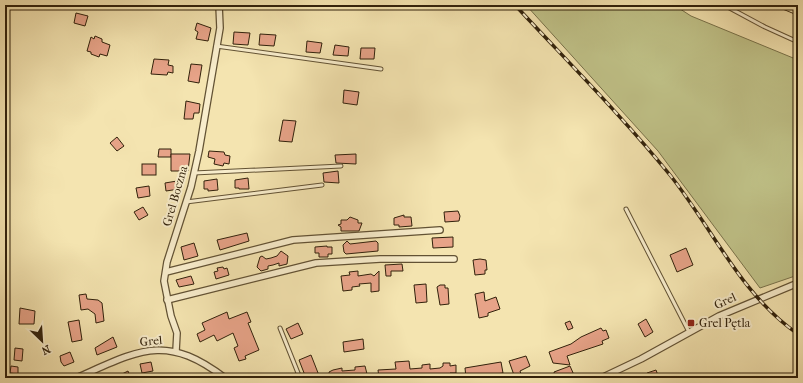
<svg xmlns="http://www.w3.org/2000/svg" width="803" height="383" font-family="'IM FELL French Canon',serif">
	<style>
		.green { fill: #c0c288; stroke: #78724a }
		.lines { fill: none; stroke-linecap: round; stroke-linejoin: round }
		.stream { stroke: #718069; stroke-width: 2 }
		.building { fill: #e7a388; stroke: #31210b }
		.lane-casing { stroke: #625234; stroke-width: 5 }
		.street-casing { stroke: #625234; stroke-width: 8 }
		.primary-casing { stroke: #31210b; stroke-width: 11 }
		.lane { stroke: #f8edcc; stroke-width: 3 }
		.street { stroke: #f8edcc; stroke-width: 5.5 }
		.primary { stroke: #f4e4b0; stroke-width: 9 }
		.rail-casing { stroke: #31210b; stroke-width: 3.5 }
		.rail { stroke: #f8edcc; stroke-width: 2; stroke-dasharray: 6; stroke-linecap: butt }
		.poi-dot { fill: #8f2418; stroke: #f8edcc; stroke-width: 1.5 }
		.labels { text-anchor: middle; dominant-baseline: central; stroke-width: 4; stroke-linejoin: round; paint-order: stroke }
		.street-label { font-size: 12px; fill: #31210b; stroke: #f8edcc }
		.poi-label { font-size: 12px; fill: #31210b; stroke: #f8edcc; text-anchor: start }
	</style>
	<rect width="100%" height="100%" fill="#f4e4b0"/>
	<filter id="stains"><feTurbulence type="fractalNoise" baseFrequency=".005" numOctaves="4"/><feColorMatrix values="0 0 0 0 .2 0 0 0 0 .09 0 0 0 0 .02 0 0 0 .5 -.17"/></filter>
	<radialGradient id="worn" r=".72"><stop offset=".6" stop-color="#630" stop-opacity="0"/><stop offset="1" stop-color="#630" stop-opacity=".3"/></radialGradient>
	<!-- green -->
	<path class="green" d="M526,5h148l17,11 107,44v215l-38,13 -102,-137z"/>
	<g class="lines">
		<!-- stream -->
		<path class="stream" d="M91,378h7"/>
	</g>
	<!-- building -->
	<g class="building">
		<path d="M76,13l12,3 -3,10 -11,-3z"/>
		<path d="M197,23l14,5 -3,13 -12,-2 2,-7 -3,-2z"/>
		<path d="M234,32l16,1 -2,12 -15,-1z"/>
		<path d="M260,34l16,1 -2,11 -15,-1z"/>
		<path d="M95,36l7,3v3l8,3 -3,11 -7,-2 -1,3 -8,-3v-2l-4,-1 4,-14 3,2z"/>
		<path d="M307,41l15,2 -2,10 -14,-1z"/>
		<path d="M335,45l14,2 -1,9 -15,-1z"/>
		<path d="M361,48h14l-1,11h-14z"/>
		<path d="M154,59l15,1 -1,5 5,1v7l-5,-1 -1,3 -16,-1z"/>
		<path d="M191,64l11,1 -3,18 -11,-2z"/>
		<path d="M344,90l15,2 -2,13 -14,-2z"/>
		<path d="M186,101l14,3 -1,9h-5l-1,6h-9z"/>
		<path d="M283,120l13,1 -4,21 -13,-1z"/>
		<path d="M117,137l7,9 -7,5 -7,-8z"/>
		<path d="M159,149h12v8h-13z"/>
		<path d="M209,151l15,1 1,3 5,1 -1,8 -5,-1 -1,3 -9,-2 1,-5 -7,-2z"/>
		<path d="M171,154h19l-2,17h-17z"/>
		<path d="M356,154v10l-20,-1 -1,-8z"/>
		<rect x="142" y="164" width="14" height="11"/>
		<path d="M338,171l1,12 -15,-1 -1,-9z"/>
		<path d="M248,178l1,11h-10v-1h-4v-8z"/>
		<path d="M217,179l1,11 -10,1v-2h-4v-8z"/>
		<path d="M177,181l2,8 -13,2 -1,-8z"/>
		<path d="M149,186l1,10 -12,2 -2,-10z"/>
		<path d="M143,207l5,8 -9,5 -5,-8z"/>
		<path d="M458,211l2,5 -1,5 -14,1 -1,-10z"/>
		<path d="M404,215v2h7l1,9 -13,1v-2h-5v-7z"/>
		<path d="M350,217l8,3v3h4l-3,8h-18v-4l-3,-2 3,-1v-4h6z"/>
		<path d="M247,233l2,8 -29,9 -3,-10z"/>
		<path d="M453,237v10l-20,1 -1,-10z"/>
		<path d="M347,241l3,3 26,-3 2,2v8l-32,3 -2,-2 -1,-7z"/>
		<path d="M194,243l4,13 -14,4 -3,-13z"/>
		<path d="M327,246v1h5v7h-4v3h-9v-4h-4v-6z"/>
		<path d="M686,248l7,17 -16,7 -7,-17z"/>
		<path d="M281,251l7,5 -1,8 -8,2v-3l-6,2 -5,1v3l-7,2 -4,-4 3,-10 2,-1 4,3 5,-1 6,-2z"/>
		<path d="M480,259l6,1 1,10h-2v4l-10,1 -2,-15z"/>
		<path d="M402,264l1,7h-12v5h-5l-1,-11z"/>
		<path d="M223,267l1,2 3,-1 2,7 -13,4 -2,-7 4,-1 -1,-3z"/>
		<path d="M358,271v5l13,-2 3,2 5,-5v20l-8,1v-9l-12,1 1,2 -8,1v3l-9,1 -2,-15 9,-1 -1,-3z"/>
		<path d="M191,276l3,8 -15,3 -3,-7z"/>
		<path d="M426,284l1,18 -11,1 -2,-18z"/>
		<path d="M440,285h5v3h3l1,16 -9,1 -3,-18z"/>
		<path d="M484,292l1,9 11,-4 4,12 -12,4v3l-9,2 -4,-24z"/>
		<path d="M86,294l1,5 11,1 4,3 2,18 -8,2 -1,-9 -7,-5 -7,1 -2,-15z"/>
		<path d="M20,308l15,3 -1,13h-15z"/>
		<path d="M227,312l2,7 18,-7 4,10 -3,1 11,27 -14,6 1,3 -7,2 -5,-13 4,-2 -5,-13 -16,8 -3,-6 -14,7 -3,-8 8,-4 -3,-7z"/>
		<path d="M646,319l7,13 -8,5 -7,-13z"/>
		<path d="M79,320l3,20 -10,2 -4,-20z"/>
		<path d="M570,321l3,7 -5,2 -3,-7z"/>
		<path d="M298,323l5,11 -12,5 -5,-10z"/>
		<path d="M601,328l2,3 3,-1 3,8 -7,3 1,3 -36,12 3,9 -17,-2 -4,-11 22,-8 10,-7z"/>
		<path d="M113,337l4,10 -20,8 -2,-7z"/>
		<path d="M363,339l1,10 -20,3 -1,-10z"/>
		<path d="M15,348l8,1 -1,12 -8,-1z"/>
		<path d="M70,352l4,10 -10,4 -3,-4 -1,-6z"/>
		<path d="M311,355l9,23h-14l-7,-18z"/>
		<path d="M526,356l4,10 -10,5 2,6 -7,1 -6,-17z"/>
		<path d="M409,361l1,8 12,-1v-3l8,-1v5l10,-1 3,-2v-3h7v3l6,-1v8h-6v2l-18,-1v3l-53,1 -1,-8 18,-1 -1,-7z"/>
		<path d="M151,362l2,9 -11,2 -2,-9z"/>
		<path d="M501,362l2,11 -37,5 -1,-10z"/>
		<path d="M11,366l7,1v7l-8,-1z"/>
		<path d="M365,366l3,12h-38l-1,-6 4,-2 9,-2v3l13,-1v-3z"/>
		<path d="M570,366l4,9 -19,3 -1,-6z"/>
		<path d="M656,370l3,8h-10l-2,-5z"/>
		<path d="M128,371l3,7h-17z"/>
	</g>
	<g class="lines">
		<defs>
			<g id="lane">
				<path d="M724,5l41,22 33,15"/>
				<path d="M216,46l165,23"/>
				<path d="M194,173l147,-7"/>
				<path d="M186,202l136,-17"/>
				<path d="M626,209l63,123"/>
				<path d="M280,328l20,50"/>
			</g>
			<g id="street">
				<path d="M166,272l127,-32 147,-10"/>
				<path d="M167,300l149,-37 64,-4h74"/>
				<path d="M176,351l1,-18 -6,-17 -7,-35 3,-19 24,-75 8,-36 21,-123 -1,-23"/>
				<path d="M76,378c62,-27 89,-46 149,0"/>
				<path d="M601,378l40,-19 78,-43 79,-33"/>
			</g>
			<path id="primary" d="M786,5l12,5"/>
		</defs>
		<!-- lane casing -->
		<use href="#lane" class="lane-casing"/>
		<!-- street casing -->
		<use href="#street" class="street-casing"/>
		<!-- primary casing -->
		<use href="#primary" class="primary-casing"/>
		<!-- lane -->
		<use href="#lane" class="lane"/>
		<!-- street -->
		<use href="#street" class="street"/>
		<!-- primary -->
		<use href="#primary" class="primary"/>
		<defs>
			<path id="rail" d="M515,5c52,56 107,111 155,170 43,54 70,119 128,159"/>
		</defs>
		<!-- rail casing -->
		<use href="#rail" class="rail-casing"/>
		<!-- rail -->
		<use href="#rail" class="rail"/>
	</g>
	<!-- markers -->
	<rect class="poi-dot" x="687" y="319" width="8" height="8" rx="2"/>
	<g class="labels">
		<!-- street labels -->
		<g class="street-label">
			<text transform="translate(175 196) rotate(-74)">Grel Boczna</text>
			<text transform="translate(725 301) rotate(-25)">Grel</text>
			<text transform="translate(151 341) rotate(-5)">Grel</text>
		</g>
		<!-- poi labels -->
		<g class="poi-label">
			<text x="699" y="323">Grel Pętla</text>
		</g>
	</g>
	<!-- margin -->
	<rect width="803" height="383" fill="none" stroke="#f4e4b0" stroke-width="20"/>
	<rect x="6" y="6" width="791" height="371" fill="none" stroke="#31210b" stroke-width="2"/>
	<rect x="10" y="10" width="783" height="363" fill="none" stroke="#31210b"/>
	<!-- north arrow -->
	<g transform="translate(42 341) rotate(155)" stroke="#f8edcc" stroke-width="3" paint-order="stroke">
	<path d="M0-3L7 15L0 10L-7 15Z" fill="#31210b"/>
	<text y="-6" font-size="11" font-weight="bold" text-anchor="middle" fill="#31210b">N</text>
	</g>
	<rect width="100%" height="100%" filter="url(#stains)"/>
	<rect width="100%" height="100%" fill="url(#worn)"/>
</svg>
